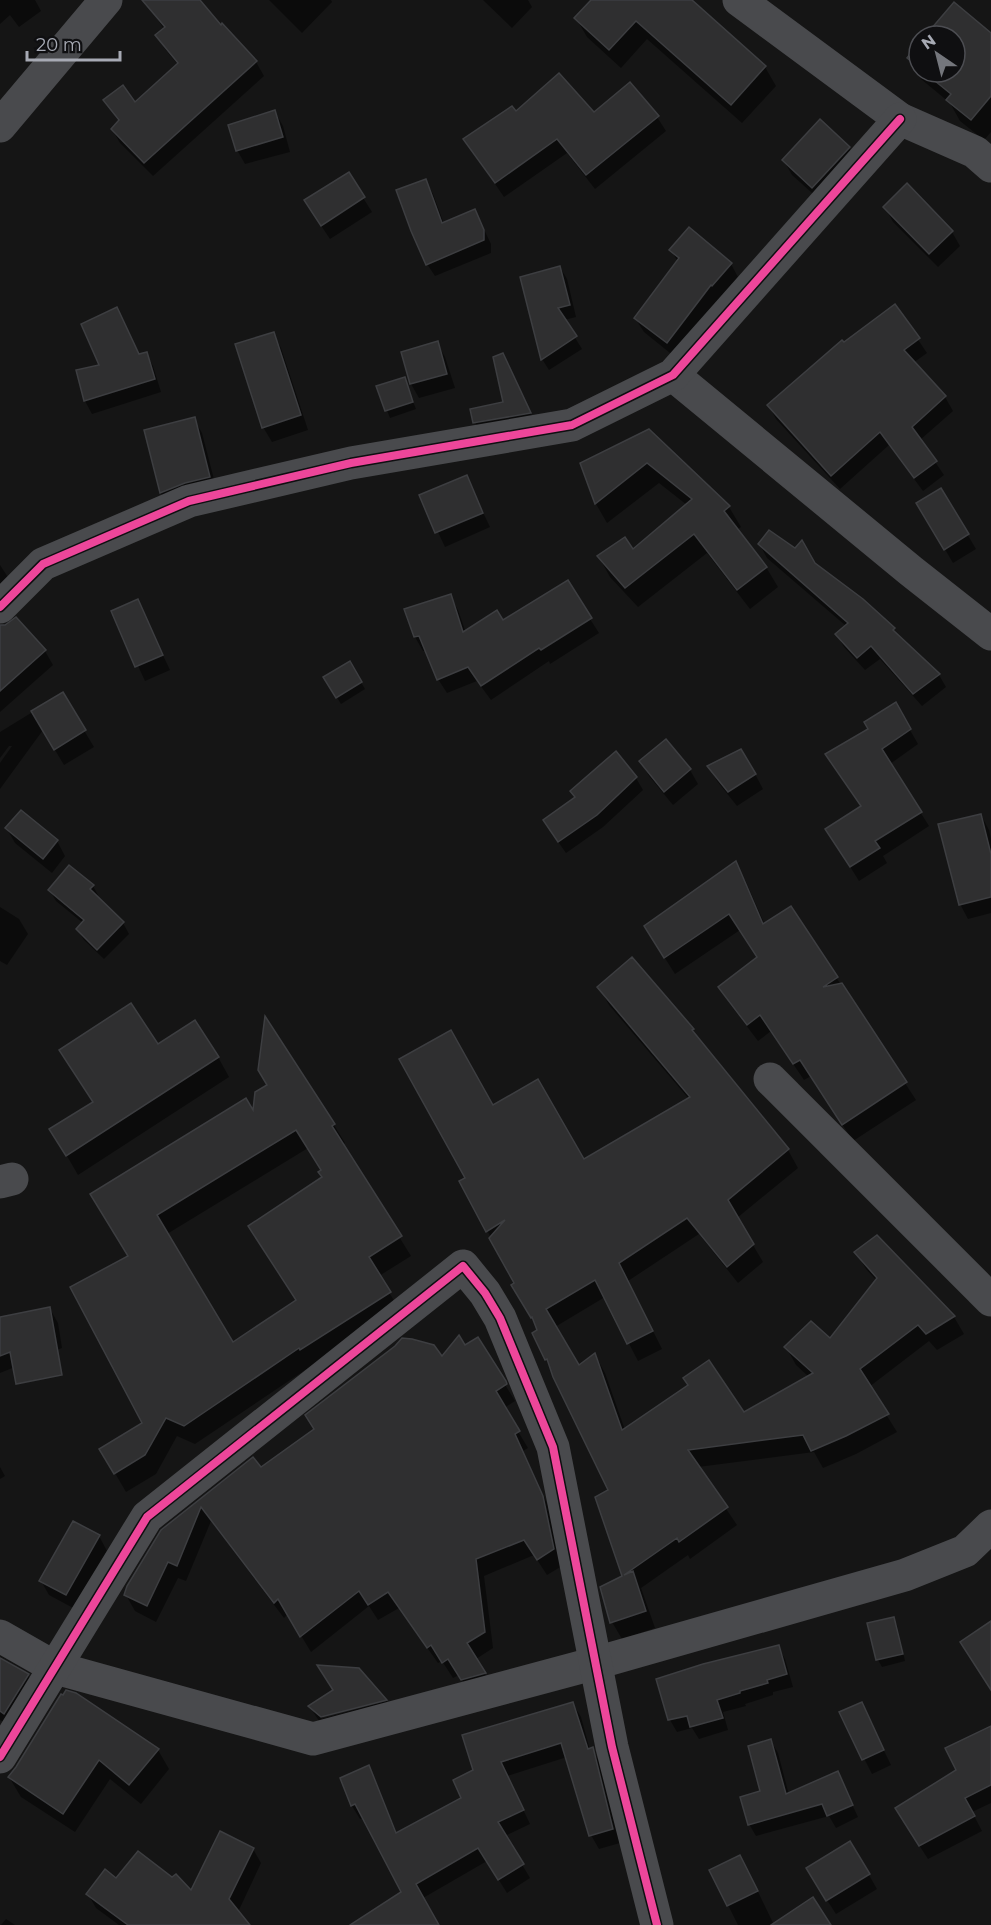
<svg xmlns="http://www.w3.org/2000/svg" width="991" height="1925" font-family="Montserrat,sans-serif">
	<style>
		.shadow { fill: #0007; fill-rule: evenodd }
		.building { fill: #2f2f30; stroke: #3d3e41; stroke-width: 1.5; fill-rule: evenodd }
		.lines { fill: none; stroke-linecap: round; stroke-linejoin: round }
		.minor { stroke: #494a4d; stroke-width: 33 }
		.cycleway-casing { stroke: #0f0f11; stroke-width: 11 }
		.cycleway { stroke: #ed469a; stroke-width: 8 }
	</style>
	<rect width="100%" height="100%" fill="#151515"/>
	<!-- shadow -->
	<g class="shadow">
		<path d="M0,0h35l6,11 -22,16 -9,-12 -10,9z"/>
		<path d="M153,0h45l22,27 36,35 8,14 -111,100 -33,-33 -8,-14 7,-7 -14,-22 30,4 43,-39 -13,-16 -8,-14 7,-6 -16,-24z"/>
		<path d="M269,0h62l1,2 -30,31z"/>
		<path d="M483,0h45l4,7 -20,21z"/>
		<path d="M593,0h80l23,6 69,61 11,19 -34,37 -95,-84 -26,29 -34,-31 -11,-19z"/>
		<path d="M991,35v97l-7,8 -24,-19 -10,-18 -29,-24 -12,-21 10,-12v26h36v-36h-28z"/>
		<path d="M275,112l8,14 7,26 -45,12 -8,-14z"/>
		<path d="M515,114h79l63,3 9,14 -71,58 -28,-36 -63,44 -39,-57z"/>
		<path d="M849,148l8,14 -36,39 -29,-26 -8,-14z"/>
		<path d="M348,174l24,38 -42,27 -16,-24z"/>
		<path d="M426,181l7,13 11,30 31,-13 16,33v9l-56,23 -8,-12z"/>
		<path d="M885,207l67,25 8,14 -22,21 -45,-45z"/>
		<path d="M689,229l42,35 8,15 -64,78 -31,-25 -9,-14 43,-56 -7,-12z"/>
		<path d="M560,267l7,12 9,38 -12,3 18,29 -33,21 -7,-11z"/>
		<path d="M895,306l32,47 -14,10 32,34 8,14 -33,29 24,35 -21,16 -34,-46 -49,44 -64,-70 -7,-13 75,-62z"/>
		<path d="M117,309l22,46 7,-2 7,13 8,26 -69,22 -7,-13 17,-35z"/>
		<path d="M273,334l8,14 27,82 -36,12 -9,-15z"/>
		<path d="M437,343l8,14 10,31 -36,10 -8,-14 -9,-31z"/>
		<path d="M503,355l34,71 -55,9 -7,-13 30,-18z"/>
		<path d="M404,379l12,30 -26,9 -12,-31z"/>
		<path d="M194,419l8,14 15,58 -47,16 -9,-14 -16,-62z"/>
		<path d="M648,431l81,76 12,20 -4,3 29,37 12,20 -28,22 -43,-56 -69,54 -28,-30 -11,-20 34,-6 54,-46 -28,-22 -52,40 -11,-19 -14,-40z"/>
		<path d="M466,477l24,50 -45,20 -24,-51z"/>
		<path d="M941,490l35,59 -23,14 -35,-60z"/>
		<path d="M760,545l54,19 48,36 77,75 7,12 -24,19 -42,-47 -15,11 -21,-23 -7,-12 9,-9 -79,-68z"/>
		<path d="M0,565l15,23 -15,12z"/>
		<path d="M450,596l8,14 8,23 37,-11 87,-3 9,14 -49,31 -1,-3 -58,39 -14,-19 -30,12 -9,-14 -11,-29 -4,1 -8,-14 -9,-27z"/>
		<path d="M137,601l33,69 -25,11 -32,-69z"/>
		<path d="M0,627l45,24 8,14 -53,47z"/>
		<path d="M349,663l16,26 -24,15 -16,-26z"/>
		<path d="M62,694l32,53 -30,18 -21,-35 -43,59v-26l12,-17h-3l-9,12v-26z"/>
		<path d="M895,704l23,40 -28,20 39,62 -46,30 4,7 -28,18 -23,-37 26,-36 -27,-39z"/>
		<path d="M666,741l24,29 8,14 -25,21 -24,-29 -8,-14z"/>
		<path d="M616,754l20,24 7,12 -40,37 -37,26 -14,-20 23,-35 -3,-6z"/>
		<path d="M709,767l46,7 8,15 -26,17 -20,-25z"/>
		<path d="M21,812l36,29 8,15 -13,17 -37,-30 -8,-14z"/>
		<path d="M981,815l8,15 2,9v74l-23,6 -8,-15z"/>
		<path d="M736,863l9,17 20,45 71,52 80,123 -63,41 -42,-65 -7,4 -33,-49 -13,10 -28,-37 -10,-17 38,-29 -18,-28 -65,44 -19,-30z"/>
		<path d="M93,886l6,11 -1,1 25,25 6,11 -25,25 -20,-19 -7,-11 6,-6 -27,-22 -6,-10z"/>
		<path d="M0,907l19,12 9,15 -21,31 -7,-4z"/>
		<path d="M599,987l94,43 7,13 88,107 10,18 -61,50 26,44 -25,21 -39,-49 -71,47 34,68 -24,12 -33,-64 -50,30 24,40 16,-12 10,18 20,57 119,-16 65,-37 -13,-12 -10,-18 44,-7 47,-59 -11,-12 -10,-17 21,-15 77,80 10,17 -27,16 -8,-9 -60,46 28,45 -41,22 -33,14 -9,-16 -116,15 39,58 -47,34 -2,-4 -47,33 14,40 -33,11 -10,-17 12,-45 -14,-87 -76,-156 5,-4 -1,-3 -25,-42 3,-1 -55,-102 6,-4 26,-72 91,55 105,-62 -80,-94z"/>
		<path d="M266,1021l68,104 11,18 -3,2 69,111 -32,20 22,36 -89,56 -1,-2 -116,78 -18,-8 -21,38 -30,18 -25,-43 43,-26 -14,-166 -28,-44 152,-99 15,-29zM308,1148l14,23 1,7 -26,123 -64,43 -66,-110z"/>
		<path d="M158,1046l60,11 11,20 -151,98 -15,-26 31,-45 -22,-34z"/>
		<path d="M50,1309l8,14 4,25 -62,25v-55z"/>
		<path d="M477,1339l38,62 -11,7 24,40 -5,3 29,63 10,52 -15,9 -13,-20 -50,21 9,72 -17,11 18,31 -22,5 -13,-20 -6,3 -11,-17 -4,2 -39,-55 -21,12 -9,-14 -58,46 -23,-38 -4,4 -73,-97 -25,60 -8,-3 -22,44 -21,-11 -9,-16 36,-64 280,-173z"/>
		<path d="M0,1467l5,9 -5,3z"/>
		<path d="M99,1536l8,15 -32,58 -26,-14 -8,-14z"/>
		<path d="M893,1618l4,7 8,36 -23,6 -4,-7 -9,-36z"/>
		<path d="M778,1647l7,12 8,28 -20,5v3l-28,9 1,2 -23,6 5,18 -29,9 -7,-11 -15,4 -7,-12 -12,-40z"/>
		<path d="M0,1675h28l8,15 -23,37 -13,-7z"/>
		<path d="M334,1691l-9,24 -4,4 66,-18 7,13 -75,7 -9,-14z"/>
		<path d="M573,1704l8,13 9,33 2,-1 8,14 20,80 -21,6 -8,-14 -24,-78 -60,19 23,48 -25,12 25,42 -23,15 -20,-32 -64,37 14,27h-84l50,-33 -40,-74 -3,1 -8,-13 -10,-27 27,-12 7,14 21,53 66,-36 12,-27z"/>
		<path d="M861,1704l30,61 -19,9 -31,-61z"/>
		<path d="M771,1741l7,12 11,42 48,-22 21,44 -22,11 -7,-12 -73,20 -7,-12 13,-32z"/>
		<path d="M991,1744v59l-19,9 10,19 -54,28 -23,-36 53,-52z"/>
		<path d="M158,1750l11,19 -28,35 -31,-25 -35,53 -54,-35 -12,-20 8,-9z"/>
		<path d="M253,1849l8,14 -23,49 10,13h-129l-23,-17 -8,-14 29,-14 74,12z"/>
		<path d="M711,1871l38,2 25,52h56h-92z"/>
		<path d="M869,1875l8,14 -41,25 -20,-31z"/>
		<path d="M6,1919l9,6h-14z"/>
	</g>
	<!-- building -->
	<g class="building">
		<path d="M142,0h58l21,25 1,-2 35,38 -113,102 -33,-34 8,-9 -16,-20 20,-15 12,17 43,-39 -23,-28 10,-8z"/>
		<path d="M591,0h101l74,66 -35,39 -95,-84 -27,29 -35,-32z"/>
		<path d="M954,2l37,31v63l-20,24 -25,-20 5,-6 -27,-22h31v-36h-30z"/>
		<path d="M919,43v25l-12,-10z"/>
		<path d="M559,73l35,39 36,-30 29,34 -73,59 -29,-36 -62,44 -32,-44 49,-33 4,5z"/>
		<path d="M275,110l8,27 -47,14 -8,-26z"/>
		<path d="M820,119l30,28 -38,41 -30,-28z"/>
		<path d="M349,172l16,25 -44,29 -17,-26z"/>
		<path d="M426,179l16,44 33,-14 9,21v10l-58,25 -15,-34 -15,-41z"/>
		<path d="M907,183l46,48 -24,23 -46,-47z"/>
		<path d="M689,227l43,36 -20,23 -1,-1 -44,58 -33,-25 45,-60 -10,-8z"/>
		<path d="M560,266l10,39 -12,3 19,28 -36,24 -21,-83z"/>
		<path d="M895,304l25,34 -16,12 42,46 -34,31 25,34 -23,17 -34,-46 -49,44 -64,-71 75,-65 2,2z"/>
		<path d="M117,307l22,47 8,-2 8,27 -71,22 -8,-31 23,-5 -18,-41z"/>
		<path d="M274,332l27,83 -39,13 -27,-84z"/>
		<path d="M438,341l9,33 -37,10 -9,-32z"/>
		<path d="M503,353l28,60 -58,10 -3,-14 33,-7 -10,-45z"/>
		<path d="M405,377l8,25 -28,9 -9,-25z"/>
		<path d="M195,417l15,60 -25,6 -25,10 -16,-63z"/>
		<path d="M649,429l81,77 -6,5 43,56 -30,23 -43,-56 -69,54 -28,-32 28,-19 8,12 59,-50 -45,-36 -52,41 -15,-41z"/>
		<path d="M467,475l16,38 -48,20 -16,-38z"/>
		<path d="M941,488l28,46 -25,16 -28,-47z"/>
		<path d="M769,530l26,18 7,-8 13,23 48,36 32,29 -2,2 47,44 -27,20 -42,-48 -14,12 -22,-24 13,-11 -90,-79z"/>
		<path d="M568,580l24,38 -51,32 -2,-2 -58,38 -13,-19 -31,13 -18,-44 -5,1 -10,-28 47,-15 12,38 34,-22 6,10z"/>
		<path d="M138,599l25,56 -28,12 -24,-56z"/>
		<path d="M16,617l30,33 -46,41v-66h5z"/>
		<path d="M350,661l12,21 -26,16 -13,-21z"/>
		<path d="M63,692l23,38 -32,20 -23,-39z"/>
		<path d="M896,702l15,27 -29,20 40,63 -47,29 5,7 -30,19 -25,-38 36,-23 -36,-52 43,-25 -4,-7z"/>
		<path d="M666,739l25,30 -27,23 -25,-31z"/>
		<path d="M741,749l15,25 -28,18 -21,-26z"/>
		<path d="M616,751l21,26 -40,38 -39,27 -15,-22 32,-23 -5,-6z"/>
		<path d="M21,810l37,30 -15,19 -38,-31z"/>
		<path d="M981,814l10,40v43l-32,8 -21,-81z"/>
		<path d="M736,861l27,63 28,-18 47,71 -15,10 19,-4 65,99 -65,43 -42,-65 -7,4 -33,-49 -13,10 -29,-38 39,-30 -28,-43 -65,44 -20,-32z"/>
		<path d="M69,865l25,20 -4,4 34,33 -27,28 -21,-21 8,-9 -36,-30z"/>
		<path d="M632,957l62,72 -2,1 97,119 -61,51 26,44 -27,23 -40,-49 -68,45 34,68 -26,13 -32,-64 -49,29 33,56 16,-12 27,77 66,-45 -5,-7 26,-18 35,52 69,-39 -29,-26 27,-26 19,17 47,-60 -23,-26 23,-17 78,81 -29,18 -8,-9 -58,44 29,45 -43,22 -35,15 -8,-16 -115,15 40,57 -49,35 -2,-4 -53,37 9,-4 13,40 -36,12 -10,-36 22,-11 -27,-79 13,-7 -55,-113 -6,-18 -2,1 -13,-27 5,-3 -5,-13 -1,1 -20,-33 3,-2 -25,-45 16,-18 -19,12 -27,-51 6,-3 -66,-119 52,-29 42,75 45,-26 46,80 106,-62 -93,-110z"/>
		<path d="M131,1003l27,41 37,-24 24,37 -153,99 -17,-27 44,-27 -34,-52z"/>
		<path d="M265,1016l70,108 -3,2 70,110 -33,21 22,35 -91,58 -1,-2 -115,78 -18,-8 -21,37 -31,19 -15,-25 43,-26 -72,-136 58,-31 -38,-62 156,-96 7,12 2,-18 12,-7 -9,-15zM296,1130l25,40 -3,2 4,5 -74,49 48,74 -63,42 -76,-127z"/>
		<path d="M50,1307l12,68 -46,9 -6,-32 -10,4v-39z"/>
		<path d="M459,1335l6,10 13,-8 28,44 1,3 -11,7 24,40 -5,3 28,62 11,53 -17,11 -13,-20 -48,19 9,73 -18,11 19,30 -25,7 -13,-21 -6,4 -11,-18 -4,3 -39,-56 -20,13 -9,-14 -59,46 -22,-38 -4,4 -73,-96 -24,59 -9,-4 -21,44 -23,-11 3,-9 34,-56 92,-73 8,10 53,-38 -9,-14 90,-69 7,-8 10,1 22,6 8,11z"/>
		<path d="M73,1521l27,14 -34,60 -27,-14z"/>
		<path d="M894,1617l9,37 -27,6 -9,-37z"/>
		<path d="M991,1621v69l-31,-48z"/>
		<path d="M779,1645l8,29 -20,6 1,3 -28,8v2l-23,7 6,18 -33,9 -3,-11 -19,4 -12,-41 47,-15z"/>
		<path d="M0,1658l29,16 -25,40 -4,-3z"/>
		<path d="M317,1665l42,3 28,32 -66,17 -13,-11 25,-16z"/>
		<path d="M66,1690l10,3 83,56 -30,36 -30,-25 -36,54 -55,-37 8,-10 45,-73 2,1z"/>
		<path d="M573,1702l15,47 5,-2 20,82 -24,7 -28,-93 -60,19 23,48 -26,12 26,42 -26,16 -20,-32 -62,36 23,41h-89l51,-33 -46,-88 -4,2 -11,-28 29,-13 27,68 65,-35 -8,-18 20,-10 -11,-35z"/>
		<path d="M862,1702l22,48 -22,10 -23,-48z"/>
		<path d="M991,1726v59l-26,13 10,18 -56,30 -24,-38 61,-38 -11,-22z"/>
		<path d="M771,1739l15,55 52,-23 15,34 -26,11 -5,-12 -74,21 -8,-28 20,-6 -12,-45z"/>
		<path d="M220,1831l34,17 -25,51 21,26h-122l-42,-31 19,-25 11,9 22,-27 34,26 4,-3 15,16z"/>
		<path d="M850,1841l20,33 -44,27 -20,-33z"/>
		<path d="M740,1855l18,36 -31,15 -18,-36z"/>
		<path d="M813,1897l18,28h-60z"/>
	</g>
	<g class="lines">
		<!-- minor -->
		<g class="minor">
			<path d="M739,0l161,119 75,33 16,14"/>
			<path d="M0,126l106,-126"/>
			<path d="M673,375l238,196 80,63"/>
			<path d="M0,607l43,-43 146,-63 162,-38 221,-38 101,-50 227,-256"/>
			<path d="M770,1079l221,221"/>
			<path d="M0,1182l12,-3"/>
			<path d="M0,1636l56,32 257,71 283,-76 309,-88 60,-24 26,-25"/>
			<path d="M0,1757l147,-240 316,-251 22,27 15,25 53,129 59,300 45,178"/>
		</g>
		<defs>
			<g id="cycleway">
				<path d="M0,607l43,-43 146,-63 162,-38 221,-38 101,-50 227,-256"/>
				<path d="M0,1757l147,-240 316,-251 22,27 15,25 53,129 59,300 45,178"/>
			</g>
		</defs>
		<!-- cycleway casing -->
		<use href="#cycleway" class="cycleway-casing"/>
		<!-- cycleway -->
		<use href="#cycleway" class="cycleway"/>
	</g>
	<!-- north arrow -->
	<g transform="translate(937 54) rotate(325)"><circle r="28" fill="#0f0f11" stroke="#4c4d52" stroke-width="1.5"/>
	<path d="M0-4.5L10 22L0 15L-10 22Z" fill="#74767c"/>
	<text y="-9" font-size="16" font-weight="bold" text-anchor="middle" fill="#a7aab4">N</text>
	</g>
	<!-- scale -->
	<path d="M27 51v9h93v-9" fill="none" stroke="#a7aab4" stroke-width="3"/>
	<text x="36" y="51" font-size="18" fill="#a7aab4" stroke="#0f0f11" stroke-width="4.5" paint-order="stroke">20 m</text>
</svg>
